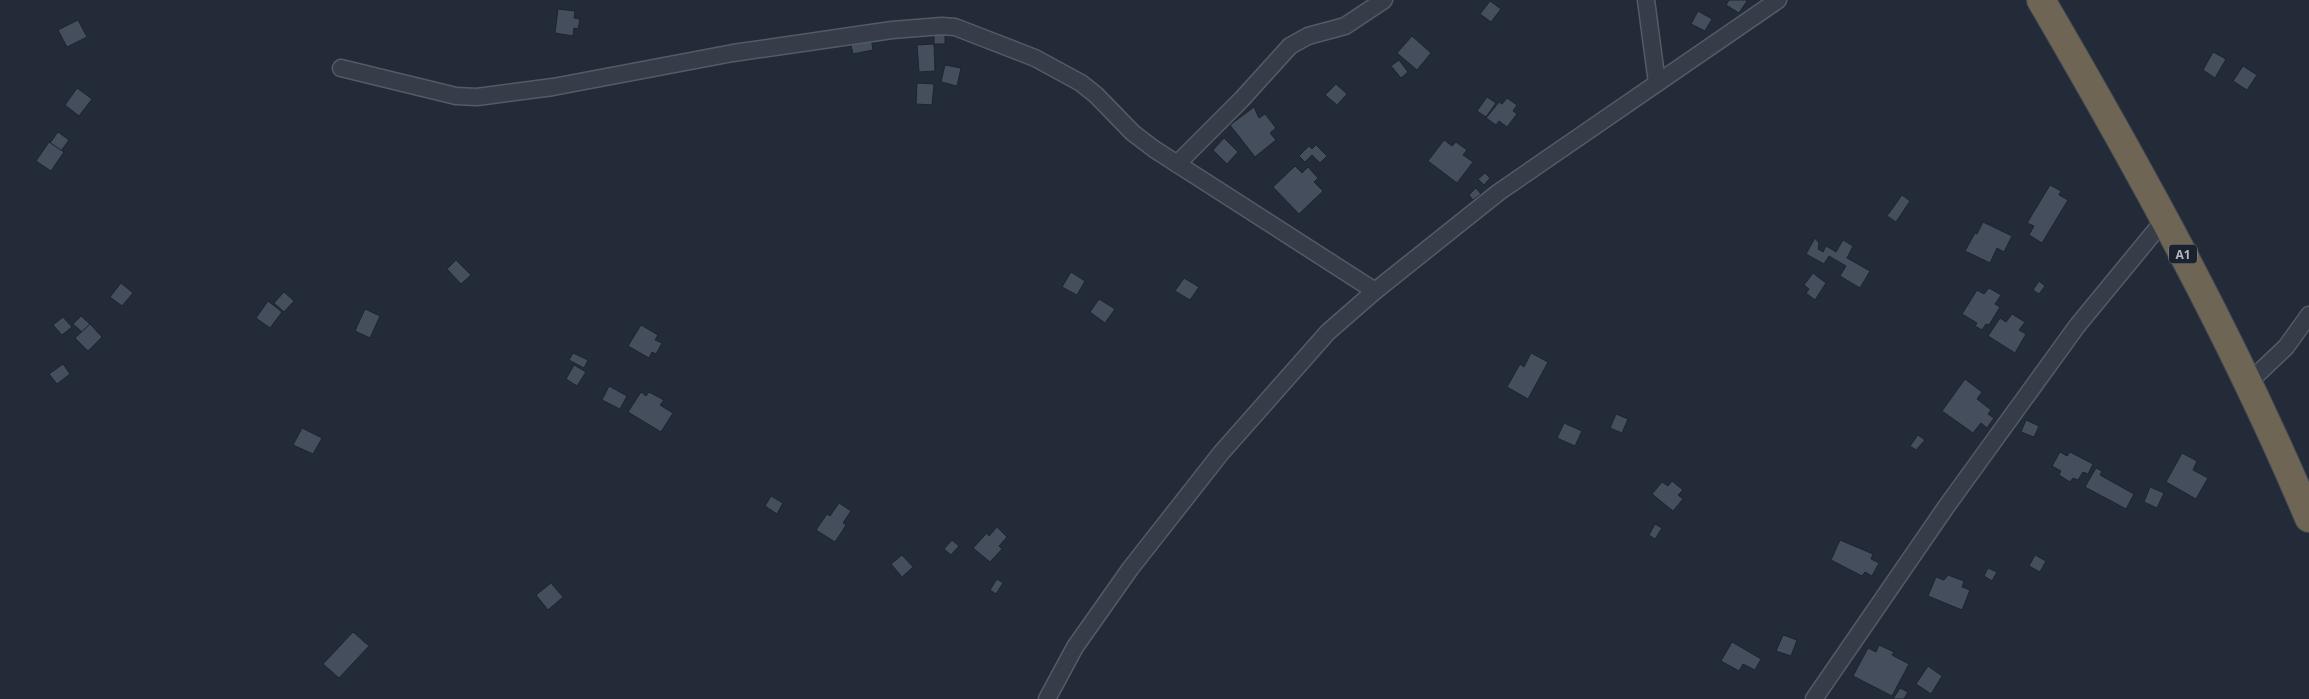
<svg xmlns="http://www.w3.org/2000/svg" width="2309" height="699" font-family="'Open Sans',sans-serif">
	<style>
		.building { fill: #444e5c; stroke: #1e242f }
		.lines { fill: none; stroke-linecap: round; stroke-linejoin: round }
		.street-casing { stroke: #545b66; stroke-width: 19 }
		.highway-casing { stroke: #414853; stroke-width: 30 }
		.street { stroke: #363d48; stroke-width: 16 }
		.highway { stroke: #6e6554; stroke-width: 28 }
		.labels { text-anchor: middle; dominant-baseline: central; stroke-width: 4.5; stroke-linejoin: round; paint-order: stroke }
		.shield { fill: #1c222d; stroke: #848b97; stroke-width: 1 }
		.shield-label { font-size: 12px; font-weight: bold; fill: #b1b8c4 }
	</style>
	<rect width="100%" height="100%" fill="#232b38"/>
	<!-- building -->
	<g class="building">
		<path d="M1729,0h17l1,1 -8,12 -13,-8z"/>
		<path d="M1490,1l11,8 -10,13 -11,-8z"/>
		<path d="M558,9l17,2 -1,7 6,1 -2,10 -4,-1 -1,8 -18,-3z"/>
		<path d="M1698,11l14,8 -7,12 -14,-7z"/>
		<path d="M78,20l9,17 -20,10 -9,-17z"/>
		<rect x="934" y="34" width="11" height="10"/>
		<path d="M1412,36l19,17 -14,17 -20,-17z"/>
		<path d="M871,37l2,13 -20,4 -3,-13z"/>
		<path d="M934,44l1,27 -16,1 -2,-27z"/>
		<path d="M2213,52l13,7 -11,19 -12,-8z"/>
		<path d="M1399,60l9,12 -7,6 -10,-12z"/>
		<path d="M945,65l16,3 -4,18 -16,-4z"/>
		<path d="M2243,66l14,9 -10,15 -14,-9z"/>
		<path d="M917,83l17,1 -2,21 -16,-1z"/>
		<path d="M1336,84l11,10 -10,11 -12,-10z"/>
		<path d="M77,88l15,11 -13,17 -14,-11z"/>
		<path d="M1487,97l9,6 -10,14 -9,-6z"/>
		<path d="M1507,98l10,7 -4,6 4,3 -10,13 -8,-6 -3,4 -10,-7 13,-16 3,2z"/>
		<path d="M1254,107l5,11 6,-4 11,14 -6,5 6,7 -21,17 -25,-32z"/>
		<path d="M58,132l11,8 -8,11 -11,-8z"/>
		<path d="M1224,138l14,14 -11,12 -14,-14z"/>
		<path d="M1444,140l8,6 4,-4 11,8 -4,5 10,7 -16,21 -29,-22z"/>
		<path d="M49,142l15,10 -13,19 -15,-10z"/>
		<path d="M1316,145l11,11 -7,7 -8,-8 -7,7 -6,-6 10,-10 3,3z"/>
		<path d="M1295,166l7,7 6,-6 10,11 -4,4 9,9 -24,23 -26,-27z"/>
		<path d="M1485,173l5,5 -6,7 -6,-6z"/>
		<path d="M2050,185l11,6 -2,4 9,5 -26,43 -13,-8 5,-9 -7,-3z"/>
		<path d="M1476,188l5,6 -8,6 -4,-5z"/>
		<path d="M1902,195l8,6 -14,21 -9,-6z"/>
		<path d="M1983,222l29,14 -8,16 -7,-4 -7,15 -25,-12 10,-18 2,1z"/>
		<path d="M1815,238l4,5 -1,6 5,3 3,-6 10,6 7,-12 10,6 -6,12 23,13 -10,17 -20,-12 6,-10 -17,-10 -5,8 -18,-10z"/>
		<path d="M456,260l15,15 -10,9 -14,-15z"/>
		<path d="M1071,272l14,9 -8,14 -15,-8z"/>
		<path d="M1813,273l13,10 -11,17 -9,-7 3,-4 -5,-4z"/>
		<path d="M1184,278l15,9 -9,13 -15,-9z"/>
		<path d="M2039,281l6,5 -6,8 -6,-4z"/>
		<path d="M121,283l12,10 -11,13 -12,-9z"/>
		<path d="M1989,288l12,7 -6,9 5,3 -11,18 -3,-1 -4,6 -7,-4 2,-3 -15,-9 15,-24 7,4z"/>
		<path d="M284,292l10,9 -10,11 -10,-9z"/>
		<path d="M1099,299l16,10 -10,14 -15,-11z"/>
		<path d="M268,301l14,11 -12,16 -14,-10z"/>
		<path d="M365,309l15,7 -10,22 -15,-7z"/>
		<path d="M2012,314l13,8 -6,8 7,4 -11,19 -27,-17 12,-18 6,4z"/>
		<path d="M81,316l9,8 -8,8 -9,-8z"/>
		<path d="M63,317l9,10 -10,8 -9,-10z"/>
		<path d="M90,324l12,13 -14,14 -13,-13z"/>
		<path d="M641,325l17,10 -3,5 7,3 -6,11 -4,-2 -3,6 -21,-12z"/>
		<path d="M573,353l15,7 -4,8 -15,-8z"/>
		<path d="M1531,353l17,9 -20,37 -21,-12 13,-23 4,3z"/>
		<path d="M63,364l7,10 -13,10 -8,-10z"/>
		<path d="M574,365l12,7 -9,14 -11,-7z"/>
		<path d="M1965,379l17,13 -5,7 14,11 -3,4 6,4 -7,10 -6,-5 -8,10 -31,-22z"/>
		<path d="M609,386l18,10 -7,13 -18,-9z"/>
		<path d="M641,392l5,4 3,-4 15,8 -4,5 13,8 -12,19 -33,-20z"/>
		<path d="M1616,414l12,5 -6,14 -12,-5z"/>
		<path d="M2026,420l13,6 -5,11 -13,-5z"/>
		<path d="M1564,423l18,8 -7,15 -18,-8z"/>
		<path d="M302,428l20,10 -9,16 -20,-9z"/>
		<path d="M1918,435l7,5 -9,10 -6,-4z"/>
		<path d="M2060,452l7,4 3,-4 23,12 -5,10 -5,-2 -5,8 -5,-2 -3,4 -11,-7 2,-4 -9,-5z"/>
		<path d="M2182,453l15,8 -4,9 15,8 -12,21 -30,-17z"/>
		<path d="M2096,468l6,3 -2,4 34,19 -8,15 -41,-22z"/>
		<path d="M1672,481l11,9 -5,5 5,4 -10,12 -21,-17 10,-12 6,4z"/>
		<path d="M2150,487l14,6 -7,15 -13,-6z"/>
		<path d="M771,496l12,7 -6,11 -12,-8z"/>
		<path d="M839,503l12,8 -8,12 3,2 -11,17 -19,-12 11,-16 3,2z"/>
		<path d="M1655,524l7,4 -7,11 -6,-4z"/>
		<path d="M997,527l10,10 -8,9 3,3 -12,13 -17,-14 14,-15 2,3z"/>
		<path d="M952,540l7,6 -8,9 -7,-6z"/>
		<path d="M1840,540l33,14 -2,5 8,4 -7,13 -7,-4 -3,4 -31,-16z"/>
		<path d="M902,555l11,12 -11,10 -11,-13z"/>
		<path d="M2035,555l11,6 -6,11 -11,-6z"/>
		<path d="M1988,568l9,4 -5,9 -8,-5z"/>
		<path d="M1948,575l16,6 -2,6 8,3 -8,20 -34,-14 8,-19 8,3z"/>
		<path d="M997,579l6,4 -7,11 -6,-4z"/>
		<path d="M551,583l12,14 -15,13 -12,-15z"/>
		<path d="M353,632l16,14 -30,32 -16,-14z"/>
		<path d="M1783,635l14,5 -6,16 -15,-5z"/>
		<path d="M1732,642l29,17 -6,11 -12,-6 -4,7 -18,-10z"/>
		<path d="M1879,645l15,7 -2,3 17,9 -17,32 -39,-20 15,-28 8,4z"/>
		<path d="M1928,666l14,10 -11,18 -15,-10z"/>
		<path d="M1900,688l8,4 -4,7h-11z"/>
	</g>
	<g class="lines">
		<defs>
			<g id="street">
				<path d="M1646,0l11,83"/>
				<path d="M341,68l115,28 21,1 76,-10 180,-34 159,-23 50,-4 13,1 80,31 46,25 15,12 37,38 21,16 221,142"/>
				<path d="M1177,164l65,-65 48,-53 18,-10 37,-10 39,-26"/>
				<path d="M2248,383l38,-36 23,-32"/>
				<path d="M1047,699l28,-52 55,-78 91,-116 107,-121 47,-41 124,-99 279,-192"/>
				<path d="M1814,699l132,-192 131,-181 88,-107"/>
			</g>
			<path id="highway" d="M2041,0c98,168 192,338 268,518"/>
		</defs>
		<!-- street casing -->
		<use href="#street" class="street-casing"/>
		<!-- highway casing -->
		<use href="#highway" class="highway-casing"/>
		<!-- street -->
		<use href="#street" class="street"/>
		<!-- highway -->
		<use href="#highway" class="highway"/>
	</g>
	<g class="labels">
		<!-- shield labels -->
		<rect class="shield" x="2169" y="244.5" width="28" height="19" rx="4"/>
		<g class="shield-label">
			<text x="2183" y="254">A1</text>
		</g>
	</g>
</svg>
